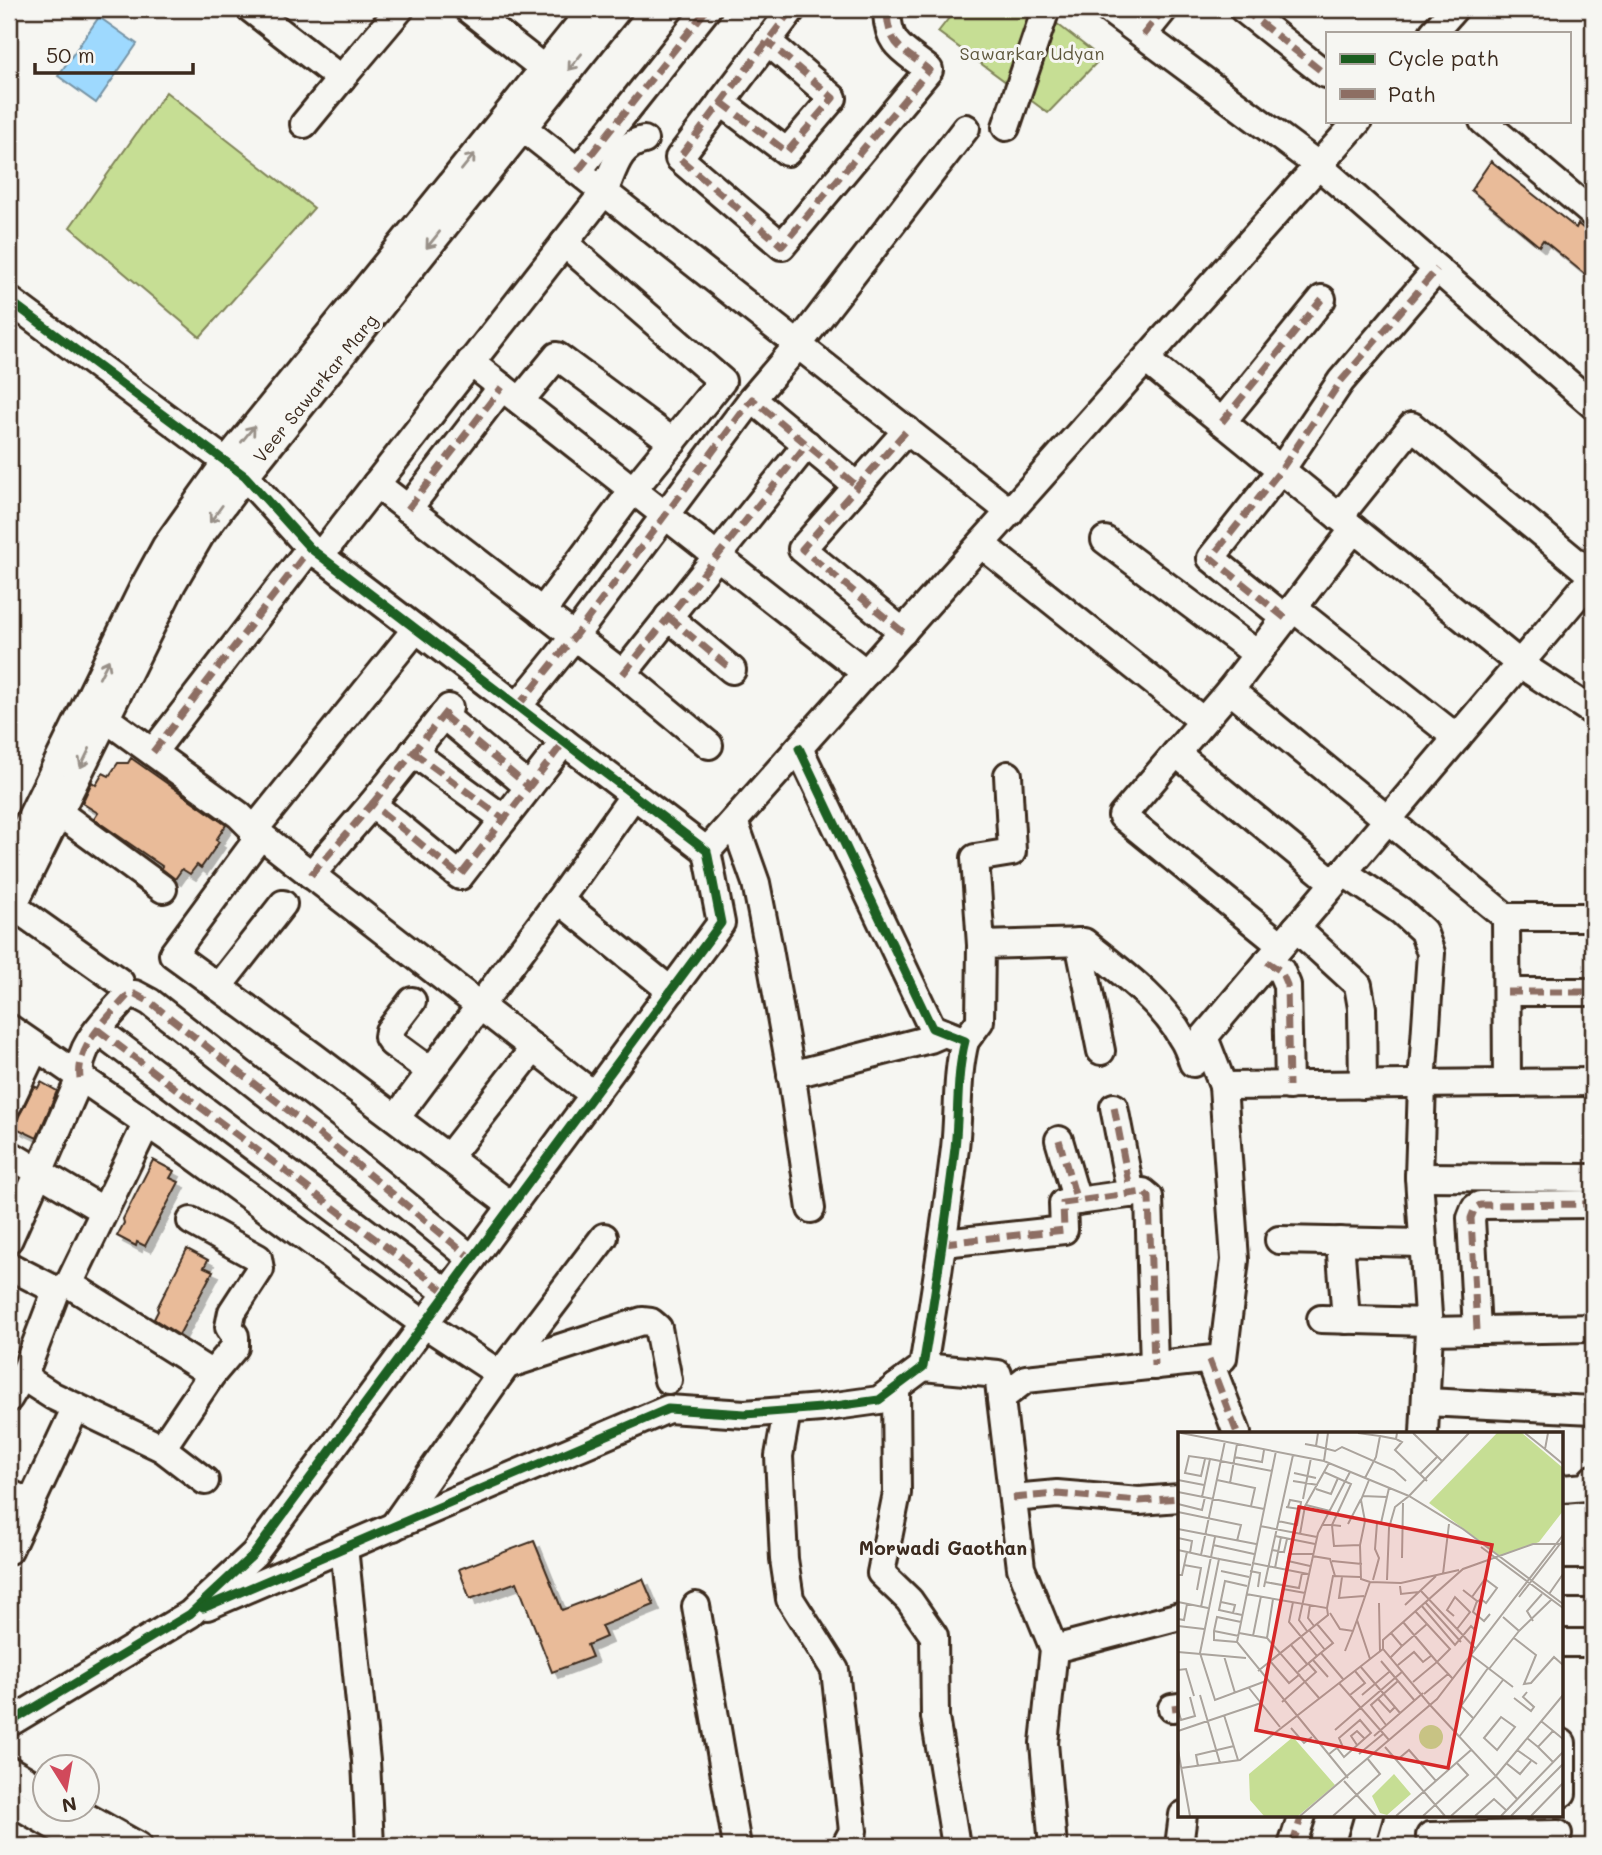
<svg xmlns="http://www.w3.org/2000/svg" width="1602" height="1855" font-family="Mali,sans-serif">
	<style>
		.green { fill: #c6de94; stroke: #808459; stroke-width: 2 }
		.water { fill: #9ed9fe; stroke: #7693a4; stroke-width: 2 }
		.building { fill: #e9bb99; stroke: #3b2a1e; stroke-width: 2; filter: url(#shadow) }
		.lines { fill: none; stroke-linecap: round; stroke-linejoin: round }
		.minor-casing { stroke: #3b2a1e; stroke-width: 32 }
		.minor { stroke: #f6f6f2; stroke-width: 26 }
		.quiet { stroke: #8d6e63; stroke-width: 7; stroke-dasharray: 14 7; stroke-linecap: butt }
		.cycleway-casing { stroke: #f6f6f2; stroke-width: 13 }
		.cycleway { stroke: #1b5e20; stroke-width: 9 }
		.oneway { stroke: #989088 }
		.labels { text-anchor: middle; dominant-baseline: central; stroke-width: 6; stroke-linejoin: round; paint-order: stroke }
		.park-label { font-size: 18px; fill: #5e573c; stroke: #f6f6f2 }
		.street-label { font-size: 18px; fill: #3b2a1e; stroke: #f6f6f2 }
		.neighbourhood-label { font-size: 19px; font-weight: bold; fill: #3b2a1e; stroke: #f6f6f2 }
		.inset-road { fill: none; stroke: #aba49d; stroke-width: 2 }
		.view { fill: #d62828; fill-opacity: 0.15; stroke: #d62828; stroke-width: 3.5 }
		.inset-edge { fill: none; stroke: #3b2a1e; stroke-width: 3.5 }
	</style>
	<defs>
		<filter id="shadow"><feDropShadow dx="6" dy="6" stdDeviation="0" flood-color="#0004"/></filter>
	</defs>
	<rect width="100%" height="100%" fill="#f6f6f2"/>
	<filter id="ink" filterUnits="userSpaceOnUse"><feTurbulence type="fractalNoise" baseFrequency=".0143" numOctaves="2"/><feDisplacementMap in="SourceGraphic" scale="14" xChannelSelector="R" yChannelSelector="G"/><feConvolveMatrix kernelMatrix="1 2 1 2 8 2 1 2 1" color-interpolation-filters="sRGB"/></filter>
	<g filter="url(#ink)">
		<!-- green -->
		<g class="green">
			<path d="M956,9h82l63,49 -53,55 -110,-81z"/>
			<path d="M166,92l148,116 -114,129 -130,-110z"/>
		</g>
		<!-- water -->
		<path class="water" d="M99,17l38,27 -41,59 -38,-27z"/>
		<!-- building -->
		<g class="building">
			<path d="M1491,161l85,67 2,-4 15,12v45l-50,-41 -4,6 -68,-56z"/>
			<path d="M131,758l95,67 -10,15 3,2 -18,26 -4,-3 -7,9 -8,-5 -7,10 -14,-11 1,-2 -68,-47 4,-6 -16,-10 10,-21 4,3 7,-12 6,3 9,-13h10z"/>
			<path d="M41,1082l16,9 -20,47 -21,-10 2,-4 -2,-2 18,-36 4,2z"/>
			<path d="M153,1160l21,11 -4,7 9,4 -34,64 -8,-4 -1,4 -19,-10 7,-13 -1,-4z"/>
			<path d="M187,1249l21,11 -4,7 9,4 -34,64 -25,-16 4,-8 -1,-3z"/>
			<path d="M534,1541l28,69 81,-31 11,26 -53,21 5,11 -19,8 5,12 -40,15 -35,-90 -47,17 -11,-30z"/>
		</g>
		<g class="lines">
			<defs>
				<g id="minor">
					<path d="M251,9l90,70 59,-70"/>
					<path d="M468,9l75,59"/>
					<path d="M792,9l-113,149 103,88 147,-176c-26,-21 -40,-23 -42,-57l3,-4"/>
					<path d="M1108,9l211,157 274,239"/>
					<path d="M1243,9l82,65"/>
					<path d="M1433,33l21,-24"/>
					<path d="M1143,35l21,-26"/>
					<path d="M721,102l66,50 46,-54 -66,-57"/>
					<path d="M1483,121l110,93"/>
					<path d="M304,124l37,-45"/>
					<path d="M1006,127l40,-118"/>
					<path d="M523,128l487,384"/>
					<path d="M578,171l129,-162"/>
					<path d="M9,300l236,176 65,72 397,303 14,72 -467,631 -64,60 -181,109"/>
					<path d="M1146,360l374,304 73,48"/>
					<path d="M470,362l396,311"/>
					<path d="M752,399l105,87"/>
					<path d="M520,401l37,-45 116,86"/>
					<path d="M1222,422l100,-123"/>
					<path d="M376,484l247,190 86,71"/>
					<path d="M408,509l94,-122"/>
					<path d="M1339,517l73,-91 181,150"/>
					<path d="M1354,529l-124,161 276,227 1,166"/>
					<path d="M1105,540l152,114"/>
					<path d="M981,544l222,177"/>
					<path d="M320,556l284,-364c10,-23 14,-47 40,-52"/>
					<path d="M1593,577l-389,460 19,49 370,-4"/>
					<path d="M1293,608l164,130"/>
					<path d="M542,612l91,-122 89,-109 -158,-138"/>
					<path d="M668,617l64,53"/>
					<path d="M1285,618l-74,-60 70,-88 60,-89 96,-112"/>
					<path d="M416,629l-162,201 340,265"/>
					<path d="M903,632l-101,-83 105,-119"/>
					<path d="M623,674l184,-230"/>
					<path d="M1230,690l-108,126 159,129"/>
					<path d="M518,706l56,-69 178,-238 46,-54 168,-217"/>
					<path d="M443,715l86,72"/>
					<path d="M105,718l134,97 15,15v14l-81,110 140,102 199,150"/>
					<path d="M153,752l157,-204"/>
					<path d="M413,752l91,67"/>
					<path d="M1176,753l158,130"/>
					<path d="M634,795l-75,105 112,91"/>
					<path d="M372,804l77,-96"/>
					<path d="M58,812l105,77"/>
					<path d="M734,821l22,62 13,66 23,129 19,131"/>
					<path d="M707,851l651,-730"/>
					<path d="M9,862l134,-274 23,-42 60,-84 366,-453"/>
					<path d="M1343,872l58,39 22,20 8,22 -9,131 -3,93 10,154 -5,102"/>
					<path d="M311,875l61,-71 88,72 104,-134"/>
					<path d="M13,906l107,76"/>
					<path d="M9,914l163,-330 28,-48 45,-60 373,-467"/>
					<path d="M1506,917h87"/>
					<path d="M1296,928l62,57 4,23 1,77"/>
					<path d="M1079,942l22,109"/>
					<path d="M981,945l-6,-87 37,-6 -4,-77"/>
					<path d="M1267,962l14,9 6,14 2,101"/>
					<path d="M218,987l65,-83"/>
					<path d="M1507,992h86"/>
					<path d="M412,1001l-23,30 -1,6 4,6 38,28"/>
					<path d="M9,1028l177,122 238,174 76,50"/>
					<path d="M98,1030l349,263"/>
					<path d="M965,1041l15,-20 1,-76 103,-3c33,27 77,58 98,96 5,7 8,16 11,25"/>
					<path d="M791,1075l139,-36 14,-6"/>
					<path d="M9,1103l26,-55"/>
					<path d="M1114,1107l17,87"/>
					<path d="M396,1118l163,-218"/>
					<path d="M147,1123l-78,161 143,90 23,-27v-11l-6,-9 3,-15 28,-43 -2,-11 -67,-37"/>
					<path d="M1059,1140l18,61"/>
					<path d="M9,1154l30,18 41,-94c-4,-32 27,-59 47,-82l8,-2 15,8 199,156 123,101"/>
					<path d="M448,1158l86,-110"/>
					<path d="M1419,1177l174,1"/>
					<path d="M9,1239l30,-67 65,39"/>
					<path d="M1279,1240l144,3"/>
					<path d="M1340,1241l6,79"/>
					<path d="M944,1243l120,-13 -1,-27 80,-11 6,5 5,169"/>
					<path d="M9,1266l41,21 5,7 -29,76 2,10 25,16 109,52"/>
					<path d="M1321,1319l107,3"/>
					<path d="M1477,1330l-6,-112 4,-10 5,-3 113,-1"/>
					<path d="M1429,1331l164,-3"/>
					<path d="M1209,1360l28,73"/>
					<path d="M507,1365l135,-44 9,1 7,6 10,52"/>
					<path d="M923,1367l75,7 23,194 33,81 -10,94 9,103"/>
					<path d="M896,1387l1,106 -16,80 28,27 25,36 1,81 21,129"/>
					<path d="M9,1398l17,-28"/>
					<path d="M1001,1398l25,-19 197,-21 12,-98 -12,-174"/>
					<path d="M1426,1402l167,8"/>
					<path d="M787,1411l-8,45 5,103 6,40 45,71 18,161 -8,15"/>
					<path d="M205,1481l-43,-33 50,-74"/>
					<path d="M1562,1489l24,-2 7,-8"/>
					<path d="M9,1493l22,11"/>
					<path d="M1013,1498l44,-4 82,7 41,-3"/>
					<path d="M393,1527l107,-153 104,-137"/>
					<path d="M344,1547l22,214 4,85"/>
					<path d="M9,1550l67,-143"/>
					<path d="M1562,1584h31"/>
					<path d="M207,1606l461,-197 77,5 76,-6 58,-8 44,-33c12,-73 23,-145 32,-219 4,-35 1,-72 10,-107l-33,-13 -133,-280"/>
					<path d="M696,1606l41,240"/>
					<path d="M1562,1643h31"/>
					<path d="M1054,1649l126,-33"/>
					<path d="M1172,1708l8,-1"/>
					<path d="M1562,1743v50"/>
					<path d="M9,1770l37,22"/>
					<path d="M9,1800l79,46"/>
					<path d="M74,1810l64,36"/>
					<path d="M1430,1836l128,-2"/>
					<path d="M1179,1846l4,-31"/>
					<path d="M1292,1846l10,-31"/>
					<path d="M1360,1846l9,-31"/>
				</g>
			</defs>
			<!-- minor casing -->
			<use href="#minor" class="minor-casing"/>
			<!-- minor -->
			<use href="#minor" class="minor"/>
			<!-- quiet -->
			<g class="quiet">
				<path d="M792,9l-113,149 103,88 147,-176c-26,-21 -40,-23 -42,-57l3,-4"/>
				<path d="M1243,9l82,65"/>
				<path d="M1143,35l21,-26"/>
				<path d="M721,102l66,50 46,-54 -66,-57"/>
				<path d="M578,171l129,-162"/>
				<path d="M1222,422l100,-123"/>
				<path d="M408,509l94,-122"/>
				<path d="M668,617l64,53"/>
				<path d="M1285,618l-74,-60 70,-88 60,-89 96,-112"/>
				<path d="M903,632l-101,-83 105,-119"/>
				<path d="M623,674l184,-230"/>
				<path d="M518,706l56,-69 178,-238 105,87"/>
				<path d="M443,715l86,72"/>
				<path d="M153,752l157,-204"/>
				<path d="M413,752l91,67"/>
				<path d="M372,804l77,-96"/>
				<path d="M311,875l61,-71 88,72 104,-134"/>
				<path d="M1267,962l14,9 6,14 2,101"/>
				<path d="M1507,992h86"/>
				<path d="M98,1030l349,263"/>
				<path d="M80,1078c-4,-32 27,-59 47,-82l8,-2 15,8 199,156 123,101"/>
				<path d="M1114,1107l17,87"/>
				<path d="M1059,1140l18,61"/>
				<path d="M944,1243l120,-13 -1,-27 80,-11 6,5 5,169"/>
				<path d="M1477,1330l-6,-112 4,-10 5,-3 113,-1"/>
				<path d="M1209,1360l28,73"/>
				<path d="M1013,1498l44,-4 82,7 41,-3"/>
				<path d="M1172,1708l8,-1"/>
				<path d="M1292,1846l10,-31"/>
			</g>
			<defs>
				<g id="cycleway">
					<path d="M9,300l236,176 65,72 397,303 14,72 -467,631 -64,60 -181,109"/>
					<path d="M203,1608l465,-199 77,5 76,-6 58,-8 44,-33c12,-73 23,-145 32,-219 4,-35 1,-72 10,-107l-33,-13 -133,-280"/>
				</g>
			</defs>
			<!-- cycleway casing -->
			<use href="#cycleway" class="cycleway-casing"/>
			<!-- cycleway -->
			<use href="#cycleway" class="cycleway"/>
		</g>
		<!-- one-way arrows -->
		<defs><path id="oneway-shaft" d="M-6 0H5M1.5-3L5.5 0L1.5 3" fill="none" stroke-width="1.6" stroke-linecap="round" stroke-linejoin="round" transform="scale(1.75)"/></defs>
		<g class="oneway">
			<use href="#oneway-shaft" transform="translate(575 62) rotate(129)"/>
			<use href="#oneway-shaft" transform="translate(468 162) rotate(-51)"/>
			<use href="#oneway-shaft" transform="translate(433 240) rotate(129)"/>
			<use href="#oneway-shaft" transform="translate(248 434) rotate(-51)"/>
			<use href="#oneway-shaft" transform="translate(216 514) rotate(126)"/>
			<use href="#oneway-shaft" transform="translate(104 669) rotate(-63)"/>
			<use href="#oneway-shaft" transform="translate(85 758) rotate(116)"/>
		</g>
	</g>
	<g class="labels">
		<!-- park labels -->
		<g class="park-label">
			<text x="1032" y="53">Sawarkar Udyan</text>
		</g>
		<!-- street labels -->
		<g class="street-label">
			<text transform="translate(315 388) rotate(-51)">Veer Sawarkar Marg</text>
		</g>
		<!-- neighbourhood labels -->
		<g class="neighbourhood-label">
			<text x="943" y="1547">Morwadi Gaothan</text>
		</g>
	</g>
	<!-- overview -->
	<g transform="translate(1178 1432)">
		<rect width="385" height="385" fill="#f6f6f2"/>
		<path d="M319,1h25l41,35v43l-24,31 -39,14 -71,-53zM241 305a12 12 0 1 1 24 0a12 12 0 1 1-24 0ZM115,305l42,48 -37,31h-34l-14,-16 -1,-26zM216,342l17,20 -24,21 -7,-2 -8,-17z" fill="#c6de94"/>
		<path class="inset-road" d="M3,1l143,28 85,35 60,-63M180,1l22,3 -4,21 -11,21M235,1l29,28M347,1l20,16M370,1l-3,16 18,15M202,4l16,3 1,-6M218,7l6,3 -7,8 32,31M127,12l11,2 2,-13M138,14l19,5 7,-4 52,23 12,11M98,19l-39,191 111,136M56,25l28,5 2,-12M27,27l-4,17 -16,-3 4,-17 21,3M146,29l4,-28M146,40l27,12 -19,41 9,1M116,41l22,5M242,42l18,-18M0,48l26,5M39,48l38,8 -4,18M191,48l-8,20 4,21 -5,24 1,34 9,3M115,49l25,4M52,51l7,-39M138,57l15,5 7,-16M0,60l86,17M184,64l25,1M24,65l8,-38 62,12M125,67l8,-41M0,72l24,6 3,-13M128,73l24,6M110,75l2,-7 11,2 -1,7M0,80l63,13 -4,16M100,89l19,4 3,-16 -14,-2M170,92l13,-25M144,93h10l2,21 26,-1M82,94l57,11M0,97l78,15M122,102l5,-28 24,-43M97,104l40,8M0,106l14,3 -2,12M35,113l41,9M303,115l82,61M0,118l41,9M94,118l12,2 3,-13M23,123l24,-114M134,124l18,3 5,17M224,126l1,-55M110,129l22,5M154,129l30,3M74,131l56,11M6,133l17,3 -4,22M73,133l-32,-6 -19,94 15,47 51,-19M97,136l6,-31M43,139l28,6M72,139l10,2 -2,14M265,142l6,-50M0,143h4l5,-23M164,145l-3,21 25,-2M195,148l6,-22 -4,-9 2,-26h4l8,-35M209,148l2,-52 6,-21 14,-11 54,33 100,75M87,150l34,6 3,-15M222,154l1,8 18,-2M86,155l29,-132M105,157l22,4M285,158l14,11 -4,11 11,9 6,-7M243,159l54,57M68,162l81,14 1,7 -70,56M371,162l14,-20M294,165l13,-18 12,9 -11,15 -5,-4 -4,3M341,165l44,-57M103,168l8,-46h24M0,170l30,6M43,170l14,3 -2,8M115,170l-4,20 28,34 -19,16M247,170l36,40M201,171l1,49M132,173l-2,13 6,8M227,173l31,-29M243,173l34,40 16,-19 5,5M23,175l14,-70M149,176l6,-32 27,1M237,179l35,38 -13,13 16,17M152,181l10,16 13,2 4,-11M64,183l-23,-5 6,-29 22,5M276,184l-7,-6 8,-13 15,15 -13,17M0,187l6,1 3,-16M355,189l-6,-10 15,-17M225,190l34,40 -24,20M139,192l16,19 -16,13M0,194l26,3M131,198l16,20M36,199l25,5M129,199l-8,-11 19,-87 32,-61M341,199l32,-31M61,201l28,5 6,-39M75,204l8,-40M89,206l52,60M336,206l22,17 -12,29 7,-1 23,-26 9,8M59,210l-23,-2v-9l3,-14 24,5M113,213l16,19M224,214l25,-22M167,219l8,-20M0,220l68,6M143,221l22,26M293,223l42,32M46,224l11,37M213,225l11,-11 -11,-13M192,227l-13,-39 13,-38 31,1 58,-13M135,228l15,17M92,229l19,22 11,-9M203,229l34,40M220,233l16,-13 9,10 9,-7M182,234l40,47M311,237l30,-38 -16,-14M0,238l8,-1 8,27M161,251l50,57M71,256l31,39M246,262l24,-20M22,263l20,68M172,263l15,-12 -10,-12M184,263l27,-23M336,266l17,13 3,-4 -11,-10 4,-5M200,267l12,13 5,-5M104,270l34,-30 -8,-9M0,277l3,11 14,-4 -5,-19M46,283l14,45M323,285l14,10 -18,23 -13,-12zM295,286l-12,-12 27,-38M363,289l22,18M208,293l-15,-20 27,-24M113,296l13,15 8,-6M157,298l68,-59M0,299l83,-28M196,304l49,-43M281,305l44,-57M349,306l11,9 15,-16M179,313l-6,-9 6,-5 7,7M207,315l60,69M360,315l15,15M0,318l12,66M339,318l20,14M181,322l24,-20M150,323l6,-5 8,-5 -3,-7 21,-18 11,13 -27,24 -7,-9M219,328l12,-10 27,31M328,331l14,11 11,-13M20,334l-2,-11 38,-9M3,336l59,-8 143,-111M166,349l32,35M340,368l-88,-95 -47,-56v-9l80,-71 70,-25h30M122,384l137,-117 126,-164M155,384l47,-42 -13,-16M218,384l75,-66M245,384l45,-41 -11,-12M273,384l44,-39 68,-82M297,384l19,-17 13,12M323,384l62,-64M333,384l52,-52M353,384l32,-33"/>
		<path class="view" d="M121,75l193,38 -44,223 -192,-38z"/>
		<rect width="385" height="385" class="inset-edge"/>
	</g>
	<!-- margin -->
	<rect width="1602" height="1855" fill="none" stroke="#f6f6f2" stroke-width="35"/>
	<rect x="18" y="18" width="1567" height="1820" fill="none" stroke="#3b2a1e" stroke-width="2.5" filter="url(#ink)"/>
	<!-- legend -->
	<rect x="1326" y="32" width="245" height="91" fill="#f6f6f2" stroke="#aba49d" stroke-width="2"/>
	<rect x="1340" y="54" width="35" height="10" fill="#1b5e20" stroke="#aba49d" stroke-width="2"/>
	<text x="1388" y="66" font-size="21" fill="#3b2a1e">Cycle path</text>
	<rect x="1340" y="89" width="35" height="10" fill="#8d6e63" stroke="#aba49d" stroke-width="2"/>
	<text x="1388" y="102" font-size="21" fill="#3b2a1e">Path</text>
	<!-- north arrow -->
	<g transform="translate(66 1788) rotate(169)"><circle r="33" fill="#f6f6f2" stroke="#aba49d" stroke-width="2"/>
	<path d="M0-5L12 26L0 18L-12 26Z" fill="#d1495b"/>
	<text y="-10" font-size="19" font-weight="bold" text-anchor="middle" fill="#3b2a1e">N</text>
	</g>
	<!-- scale -->
	<path d="M35 63v10h158v-10" fill="none" stroke="#3b2a1e" stroke-width="3.5"/>
	<text x="46" y="63" font-size="21" fill="#3b2a1e" stroke="#f6f6f2" stroke-width="5" paint-order="stroke">50 m</text>
</svg>
